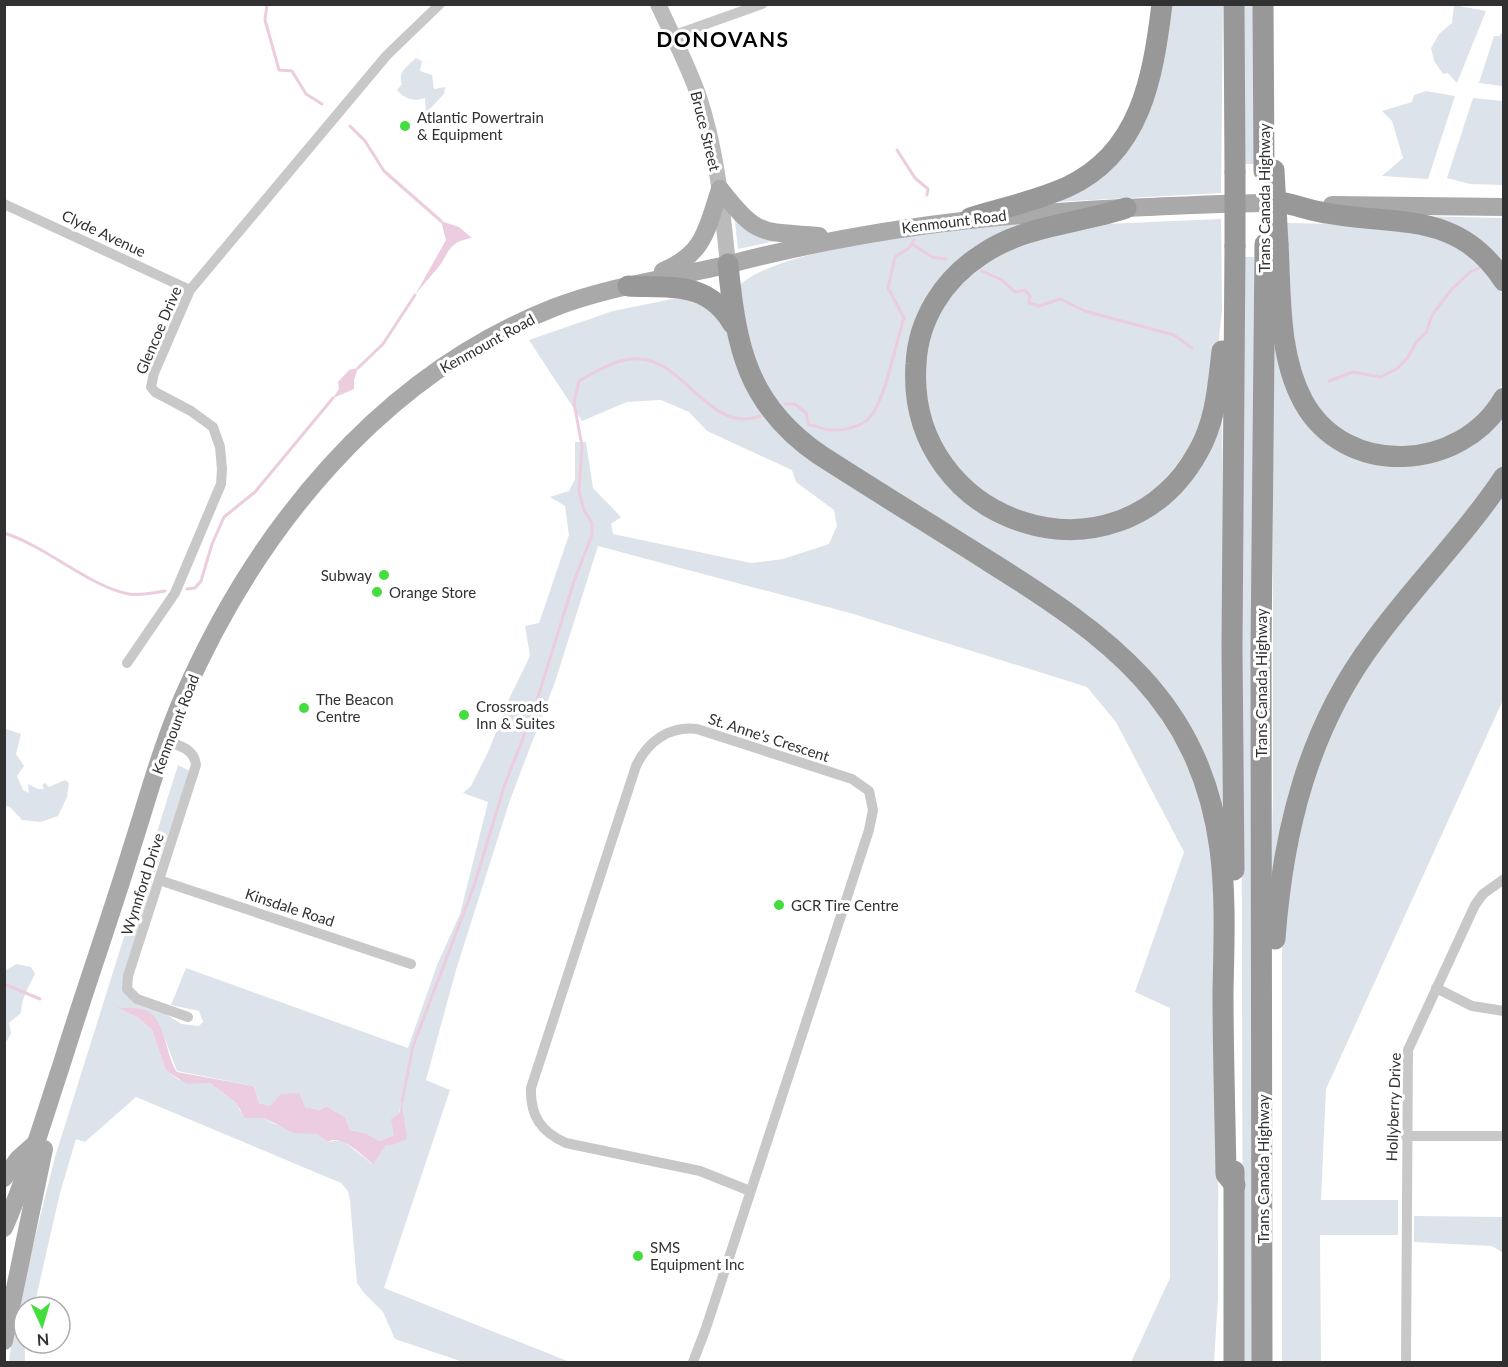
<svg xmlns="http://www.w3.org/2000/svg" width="1508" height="1367" font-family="Lato,sans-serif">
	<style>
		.green { fill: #dde3ea; fill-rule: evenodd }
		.water { fill: #ebcddf }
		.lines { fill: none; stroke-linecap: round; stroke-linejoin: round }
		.stream { stroke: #ebcddf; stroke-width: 3 }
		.street { stroke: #c8c8c8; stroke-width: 10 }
		.secondary { stroke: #bbb; stroke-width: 16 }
		.primary { stroke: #a9a9a9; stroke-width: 18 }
		.highway { stroke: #989898; stroke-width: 21 }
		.highway-bridge { stroke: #989898; stroke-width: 21 }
		.poi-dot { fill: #43de3d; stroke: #fff; stroke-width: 2 }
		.labels { text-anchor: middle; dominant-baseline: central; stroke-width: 6; stroke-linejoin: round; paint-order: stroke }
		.poi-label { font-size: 15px; fill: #313131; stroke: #fff; text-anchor: start }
		.street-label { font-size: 15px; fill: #313131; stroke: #fff }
		.district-label { font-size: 21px; font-weight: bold; letter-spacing: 1.5px; fill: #000; stroke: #fff }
	</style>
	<rect width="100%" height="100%" fill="#fff"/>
	<!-- green -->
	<g class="green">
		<path d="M1165,5h58l-2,188 -185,10 80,-46z"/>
		<path d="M1243,5h11v159h-10z"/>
		<path d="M1454,5l32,6 -29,72 -9,-10 -5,1 -9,-13 -3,-13 8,-14 13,-11z"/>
		<path d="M1503,32v54l-24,-3 15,-47h5z"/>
		<path d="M416,58l6,3 -2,10 12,4 2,14 11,-2 -1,7 -18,19 -1,-15c-12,4 -20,1 -28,-8l5,-6c-5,-11 6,-19 14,-26z"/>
		<path d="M1426,91l29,5 -27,83 -46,-3 21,-18 -11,-37 -10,-10 30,-9 2,-7z"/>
		<path d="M1473,98l30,3v84l-33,-1 -23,-6z"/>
		<path d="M734,213l55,25 -51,11z"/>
		<path d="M1417,216l86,2v51z"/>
		<path d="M1221,219l1,91 -9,85 -12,39 -51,64 -63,25 -72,-8 -60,-42 -31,-62 2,-73 33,-59 59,-38 86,-17z"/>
		<path d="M1046,220l-111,71 -19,132 107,107 132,-24 67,-106 3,449 -62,-155 -356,-254 -52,-66 -17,-87c39,-43 246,-61 308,-67z"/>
		<path d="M1287,223l106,2 72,23 39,47 -1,88 -18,32 -55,33 -67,-4 -35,-22 -26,-40 -10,-57z"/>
		<path d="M1245,257h9l-2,1105h-9l-2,-769z"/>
		<path d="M687,296l38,22 33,85 246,173 136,107 61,102 18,127 -1,387 -4,63h-83l39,-84v-270l-35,-16 49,-140 -68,-130 -29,-35 -237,-74 -252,-67 -43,136 -45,118 -54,170 -30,110 24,10 -66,198 186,74h-107l-68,-23 -12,-27 -19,-19 -7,-10 -7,-82 -2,-10 -7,-8 -205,-86 -51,45 -9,-3 -16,54 -26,114h-10l1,55h-16l5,-40 41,-165 123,-392 12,6 -37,107 -30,107 58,39 18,2 4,-4 -4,-11 -28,-6 15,-37 222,80 29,-83 23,-51 28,-112 -25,-9 8,-7 18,-36 20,-51 21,-43 -5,-30 14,-3 30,-88 -4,-29 -15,-9 19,-6 6,-12v-37h11l7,46 28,29 -10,7 2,10 138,29 32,-4 46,-15 8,-18 -3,-16 -38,-28 -4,-12 -85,-39 -18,-19 -28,-12 -34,2 -45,19 -53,-81 84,-29zM119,1007l25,3 16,16 17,45 77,15 5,17 11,3 12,-12 22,13 16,3 6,-4 19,11 5,13 15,3 15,8 14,-6 6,-27h3l1,13 -8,22 -6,3 -4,-2 -14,20 -30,-24 -15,2 -10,-8 -43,-10 -10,-6h-13l-11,-7 -4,-8 -26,-20 -31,-3 -13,-9 -14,-41 -15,-13z"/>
		<path d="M1273,301l18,92 97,69 115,-51 1,53 -4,8 -155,202 -75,253 3,-132z"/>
		<path d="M1503,491v209l-177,389 -5,111h77v35h-78l1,127h-39v-429l3,-42 32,-132 55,-104z"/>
		<path d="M4,728l17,6 -5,20 8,12 -7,10 6,14 6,3 -1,-9 10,5h6l-2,-4 3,-2 4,4 16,-7 4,3 -2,14 -9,19 -17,6 -19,-2 -11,-12 -6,-3z"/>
		<path d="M16,964l15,3 4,7c-6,12 -14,25 -14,39l-12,10 2,10 -4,8 -3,-2 1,-68z"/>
		<path d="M1414,1216l89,1v36l-11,-7 -78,-4z"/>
	</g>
	<!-- water -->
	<g class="water">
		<path d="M441,221l18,6 13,11c-25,4 -22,15 -35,31 -7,8 -15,17 -22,26l31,-55z"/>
		<path d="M358,368l-4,12v9l-21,9 6,-9 -1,-7 11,-12z"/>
		<path d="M117,1007c8,1 20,0 28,3 21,8 20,45 32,62l77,14 5,17 11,3 11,-12 18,-1 6,14 15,3 6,-4 19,11 5,13 15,3 15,8 14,-6 -3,-16 8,-5 3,-12 5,37 -17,7 -4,-1 -13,19c-12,-9 -31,-31 -46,-22l-10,-8 -23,-1 -30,-15h-19l-9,-15 -26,-20 -23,1 -21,-13 -14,-41 -15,-13z"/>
	</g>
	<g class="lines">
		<!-- stream -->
		<g class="stream">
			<path d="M267,4l-2,16 14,50 13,1 14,23 16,10"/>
			<path d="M350,126l15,15 19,30 57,50"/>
			<path d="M897,150l18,28 13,11 -1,6"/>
			<path d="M912,244l20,13 14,2"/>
			<path d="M982,271l20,9 13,12 10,-2 5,6 -1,7 11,3 20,-7 25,12 89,24 18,13"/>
			<path d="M358,368l25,-24 32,-49"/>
			<path d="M1329,381l24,-9 28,5 17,-9 10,-11 9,-16 9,-8 6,-18 19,-25 19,-18 11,-5"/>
			<path d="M785,404h10l11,9 3,12c8,0 15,6 26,5 10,0 22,-3 31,-9 18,-12 30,-80 38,-103l-16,-30 7,-31 14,-9 5,-8"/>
			<path d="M4,533c42,13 86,54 125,61 12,2 24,-1 36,-3"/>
			<path d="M187,589l8,-1 6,-7 11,-37 12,-27 31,-25 78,-94"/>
			<path d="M4,984l36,15"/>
			<path d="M402,1102l11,-56 61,-160 31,-102 29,-74 40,-129 18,-46v-12l-8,-13 -5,-19 3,-45 -8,-43 5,-22c18,-10 40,-24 61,-22 45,2 71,76 120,57"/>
		</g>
		<!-- street -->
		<g class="street">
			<path d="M672,36l90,-32"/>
			<path d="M4,204l186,86"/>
			<path d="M127,663l48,-70 46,-109 1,-15 -2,-22 -7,-20 -22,-16 -36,-19 -4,-5 3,-14 36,-83 197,-235 53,-51"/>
			<path d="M166,742c14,3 28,7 30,23l-68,211 -1,13 10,10 51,18"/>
			<path d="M159,880l252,84"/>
			<path d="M1436,988l36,18 32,5"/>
			<path d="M1406,1136h98"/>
			<path d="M693,1362l13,-34 163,-498 4,-20 -4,-19 -17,-12 -155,-50c-28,-3 -49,12 -61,37l-105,322c-1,28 10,44 35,55l134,28 50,20"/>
			<path d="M1406,1362l2,-312 67,-145 8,-11 21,-15"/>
		</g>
		<!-- secondary -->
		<path class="secondary" d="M658,4c14,31 30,61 41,93 18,54 23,111 29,167"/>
		<!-- primary -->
		<g class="primary">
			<path d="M720,189c39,49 40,42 99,47"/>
			<path d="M1332,205l172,2"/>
			<path d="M663,271c42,-17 44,-43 57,-82"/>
			<path d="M4,1178l14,-19 18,-16"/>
			<path d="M4,1228c24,-55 40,-111 59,-168 22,-71 47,-141 69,-213 16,-50 30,-102 51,-150 73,-167 197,-321 370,-389 59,-23 121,-30 181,-45 132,-34 252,-48 388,-55 56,-2 112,-6 168,-5"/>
			<path d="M4,1341l40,-192"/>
		</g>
		<!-- highway -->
		<g class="highway">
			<path d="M1234,4l1,168"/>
			<path d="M1263,4l1,167"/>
			<path d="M1285,203c14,3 27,8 41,10 71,13 132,-3 178,68"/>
			<path d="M1126,208c-48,16 -102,17 -145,47 -37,24 -63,64 -65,109 -11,161 202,231 282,88 18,-31 20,-67 24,-101"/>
			<path d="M970,218c32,-10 66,-17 97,-31 74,-34 86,-110 95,-183"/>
			<path d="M1278,244c3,51 0,111 25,157 42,78 159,71 201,-3"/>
			<path d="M728,264c8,83 19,141 92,191 56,36 113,71 170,107 118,74 210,138 230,287 6,47 4,95 3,142 0,61 2,122 3,183l9,11"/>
			<path d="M628,286c44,2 80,-5 105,38"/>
			<path d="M1234,870l-2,-222 3,-402"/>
			<path d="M1275,939c8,-108 33,-210 99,-298 41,-56 91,-106 130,-164"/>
			<path d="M1234,1362v-191"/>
			<path d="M1262,1362l-1,-711 4,-407"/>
		</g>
		<!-- highway-bridge -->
		<g class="highway-bridge">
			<path d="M1274,170l4,74"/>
			<path d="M1235,172v74"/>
		</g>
	</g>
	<!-- markers -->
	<g class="poi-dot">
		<circle cx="405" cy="126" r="6"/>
		<circle cx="384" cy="575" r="6"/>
		<circle cx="377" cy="592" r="6"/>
		<circle cx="304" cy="708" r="6"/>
		<circle cx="464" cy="715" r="6"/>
		<circle cx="779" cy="905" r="6"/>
		<circle cx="638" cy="1256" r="6"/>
	</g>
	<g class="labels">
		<!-- poi labels -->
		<g class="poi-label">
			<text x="417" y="117">Atlantic Powertrain<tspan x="417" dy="17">&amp; Equipment</tspan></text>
			<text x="372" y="575" text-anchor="end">Subway</text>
			<text x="389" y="592">Orange Store</text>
			<text x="316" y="699">The Beacon<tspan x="316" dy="17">Centre</tspan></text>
			<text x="476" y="706">Crossroads<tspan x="476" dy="17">Inn &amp; Suites</tspan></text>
			<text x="791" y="905">GCR Tire Centre</text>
			<text x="650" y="1247">SMS<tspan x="650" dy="17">Equipment Inc</tspan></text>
		</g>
		<!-- street labels -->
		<g class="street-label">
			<text transform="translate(706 131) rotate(76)">Bruce Street</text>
			<text transform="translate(1264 198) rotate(-90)">Trans Canada Highway</text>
			<text transform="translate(954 221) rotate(-7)">Kenmount Road</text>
			<text transform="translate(104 233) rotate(25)">Clyde Avenue</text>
			<text transform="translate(158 330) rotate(-67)">Glencoe Drive</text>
			<text transform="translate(487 343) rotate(-29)">Kenmount Road</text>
			<text transform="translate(1261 683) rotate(-90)">Trans Canada Highway</text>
			<text transform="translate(175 724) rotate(-69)">Kenmount Road</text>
			<text transform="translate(769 737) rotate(18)">St. Anne's Crescent</text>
			<text transform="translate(142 884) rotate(-72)">Wynnford Drive</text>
			<text transform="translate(290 907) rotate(18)">Kinsdale Road</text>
			<text transform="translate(1393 1107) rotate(-88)">Hollyberry Drive</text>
			<text transform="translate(1263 1169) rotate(-90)">Trans Canada Highway</text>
		</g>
		<!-- district labels -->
		<g class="district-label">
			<text x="723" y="38">DONOVANS</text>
		</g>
	</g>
	<!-- border -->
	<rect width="1508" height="1367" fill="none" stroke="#313131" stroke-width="12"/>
	<!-- north arrow -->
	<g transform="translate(42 1325) rotate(176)"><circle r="28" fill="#ffffff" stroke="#adadad" stroke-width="1.5"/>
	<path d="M0-4.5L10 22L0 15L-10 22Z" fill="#43de3d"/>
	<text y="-9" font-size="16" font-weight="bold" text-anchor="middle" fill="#313131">N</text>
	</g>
</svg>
